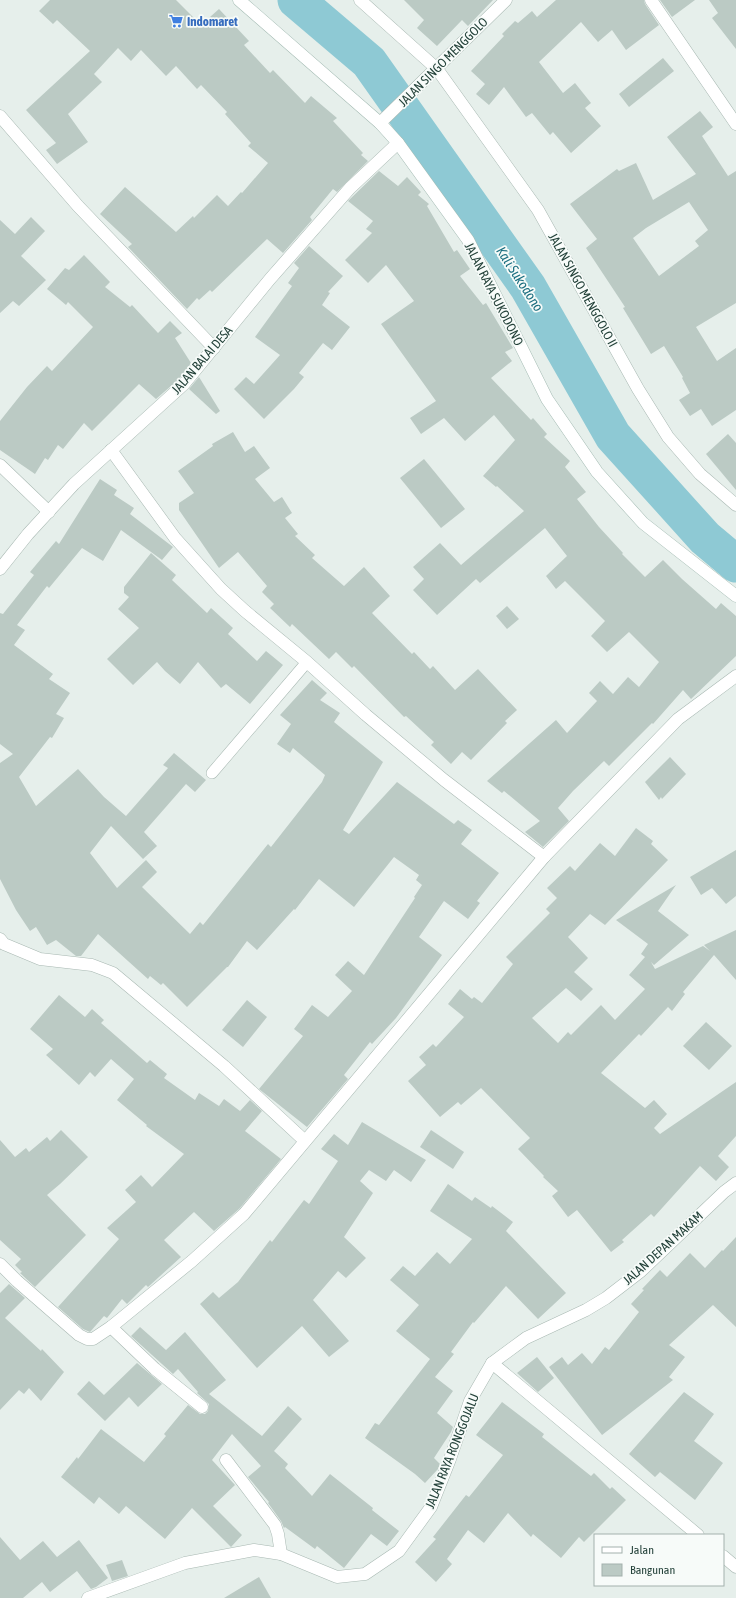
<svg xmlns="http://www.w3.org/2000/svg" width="736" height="1598" font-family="'Asap Condensed',sans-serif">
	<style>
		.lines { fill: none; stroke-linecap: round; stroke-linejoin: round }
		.river { stroke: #8ec9d4; stroke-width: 37 }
		.building { fill: #bbcac4; fill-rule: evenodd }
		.service-casing { stroke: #a8b8b2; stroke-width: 12 }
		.minor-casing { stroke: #a8b8b2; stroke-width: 13 }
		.tertiary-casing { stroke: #a8b8b2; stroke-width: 13 }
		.secondary-casing { stroke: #a4bbb3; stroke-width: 13 }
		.service { stroke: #fff; stroke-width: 11 }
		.minor { stroke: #fff; stroke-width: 12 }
		.tertiary { stroke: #fff; stroke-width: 12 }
		.secondary { stroke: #fff; stroke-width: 12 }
		.labels { text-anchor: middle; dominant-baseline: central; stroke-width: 3.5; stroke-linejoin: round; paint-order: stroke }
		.shop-label { font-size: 13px; font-weight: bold; fill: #366cbe; stroke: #f7fbf9; text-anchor: start }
		.street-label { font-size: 13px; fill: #24423a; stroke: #f7fbf9 }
		.water-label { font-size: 14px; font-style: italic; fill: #1c6f80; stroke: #f7fbf9 }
	</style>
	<rect width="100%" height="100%" fill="#e6efeb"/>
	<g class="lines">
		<!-- river -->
		<path class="river" d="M296,0l73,62 159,225 85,149 92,102 31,26"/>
	</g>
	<!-- building -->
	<g class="building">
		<path d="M50,0h126l25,25 18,-16 30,32 -5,4 26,28 3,-3 32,33 6,-7 26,22 -4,3 30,32 -2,2 7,6 -31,31 -4,-3 -23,28 2,3 -29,33 -16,-14 -55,53 -2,-2 -11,10 -2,-2 -10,11 -59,-62 4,-3 -32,-30 25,-27 51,45 17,-16 1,2 23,-23 11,11 13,-14 1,1 26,-30 -20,-17 3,-3 -26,-29 2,-2 -26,-27 -4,4 -21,-23 -10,10 -25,-26 -10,11 -13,-13 -24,26 8,8 -34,32 20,28 -31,22 -11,-14 10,-7 -30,-33 64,-59 -33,-31 -4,4 -14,-13z"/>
		<path d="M404,0h89l-25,26 -6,-6 -25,26 -20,-18 7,-8z"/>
		<path d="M556,0h88l1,4 14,21 -33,25 -14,-20 -14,12 -17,-20 -42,40 24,31 12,-10 16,20 -6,5 16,18 -30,27 -18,-21 -3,3 -18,-22 -6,4 -22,-30 -15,18 -13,-11 9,-10 -14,-13 33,-35 -2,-2 13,-13 3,2 14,-12 5,6z"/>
		<path d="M660,0h35l-23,17z"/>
		<path d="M709,0h27v49l-24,-31 6,-5z"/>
		<path d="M663,58l11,13 -45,36 -10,-13z"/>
		<path d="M700,111l13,16 -11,9 26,40 8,-5v132l-40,24 21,34 19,-13v62l-24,16 -11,-17 -11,7 -11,-16 11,-7 -8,-15 1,-1 -19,-31 -13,8 -28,-46 2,-1 -39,-59 11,-9 -27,-35 47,-35 2,2 17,-8 17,37 43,-26 -29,-37zM689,202l19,28 -13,11 4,5 -40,30 -26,-38 13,-10z"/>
		<path d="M379,171l19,15 9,-9 14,15 -3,3 11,9 -2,2 27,46 3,-2 13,19 -10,7 23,29 3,-2 27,45 -8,4 7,9 -21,17 40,42 2,-2 14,16 -3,3 26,24 -5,6 21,25 -9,7 22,28 24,26 -1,1 23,23 18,-17 19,19 34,30 5,-6 15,13v40l-45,43 -8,-9 -30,34 -1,-1 -43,43 -5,-5 -31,30 -15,17 11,13 -26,26 -18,-15 15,-11 -36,-30 -2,2 -15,-12 69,-61 11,13 30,-32 -8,-8 11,-12 13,13 15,-17 11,10 20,-25 -30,-30 -22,20 -16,-16 14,-15 -40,-40 -9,8 -10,-13 21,-20 -22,-28 -65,55 -4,-4 -39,36 -24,-25 11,-11 -11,-12 27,-24 21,22 63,-54 -27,-25 -1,1 -13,-11 32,-36 -21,-25 -29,26 -21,-23 -23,16 -11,-16 26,-17 -55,-77 33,-23 -28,-36 -18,18 -23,-23 27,-27 -6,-4 7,-8 -25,-20z"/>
		<path d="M31,217l14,14 -24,25 25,24 -27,26 -6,-5 -13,12v-93l15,14z"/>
		<path d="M309,246l34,30 -15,16 2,1 -8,12 28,22 -18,23 -9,-7 -24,30 5,4 -10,12 -30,30 -30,-30 12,-12 8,7 26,-29 -25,-18 37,-51 -4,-3 11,-15 -5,-5z"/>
		<path d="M84,255l26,27 -5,5 25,20 2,-2 26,28 12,-12 12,12 -7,5 16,25 -12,16 -23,20 -17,-15 -47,47 -8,-8 -21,26 -5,-4 -10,15 -3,-2 -10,16 -35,-24v-29l27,-34 20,-21 5,5 41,-44 -25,-25 -2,3 -19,-16 18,-21 4,2z"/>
		<path d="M199,377l21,34 -4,3 -27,-25z"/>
		<path d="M233,432l12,20 9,-6 16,22 -15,11 19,23 8,-5 10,16 -7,5 13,16 -3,2 20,19 -3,3 32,28 20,-19 26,29 -18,17 40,41 2,-2 16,17 3,-3 22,24 23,-21 39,41 -12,11 2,2 -36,37 -9,-8 -11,12 -20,-19 3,-3 -28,-26 -2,1 -50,-51 -2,2 -16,-16 -7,7 -37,-35 -2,3 -20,-19 4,-4 -12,-12 5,-6 -29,-34 -19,16 -40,-58v-7l15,-10 -16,-22 35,-25 -1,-2z"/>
		<path d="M728,434l8,9v47l-30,-36z"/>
		<path d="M424,459l41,50 -24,19 -41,-50z"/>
		<path d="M100,479l17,11 -3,5 20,13 -4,6 43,33 -11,13 -41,-30 -18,31 -21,-13 -33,40 -2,-2 -30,39 8,5 -11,15 39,29 -4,5 21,14 -14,21 8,4 -12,20 -2,-1 -31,40 17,29 42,-37 26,28 22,19 42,-48 -5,-3 11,-12 32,27 -11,12 -9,-8 -42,48 13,14 -14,13 -32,-33 -21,27 27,35 29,-28 11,12 -15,15 48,47 10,-12 3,3 65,-81 3,3 51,-65 3,-7 -32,-27 -3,5 -13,-9 14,-20 -11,-9 32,-35 15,13 -7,7 20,13 -6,9 49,40 -40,68 6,4 48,-52 57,42 4,-4 14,10 -11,14 38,29 -22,28 3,2 -12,16 -24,-18 -25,36 23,18 -46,63 -24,26 -2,-2 -26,33 4,4 -41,48 -48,-38 44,-53 -9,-7 18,-24 16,12 24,-26 -17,-16 13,-14 16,14 51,-77 -1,-1 8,-12 -6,-5 3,-5 -25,-18 -40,50 -35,-28 -24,31 -1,-1 -37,41 -10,-9 -19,26h-1l-40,40 -24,-24 -2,2 -11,-9 -2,3 -50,-45 -17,22h-5l-20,-16 -9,5 -11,-18 -6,4 -14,-21 -16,-31v-116l13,-9 -13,-10v-131l3,1 31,-39 -4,-3 26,-31 3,3z"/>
		<path d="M151,553l25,22 -4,5 35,33 4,-5 22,20 -5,6 29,27 9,-10 17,14 -33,39 -24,-20 -5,4 -23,-26 -18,22 -15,-13 -8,-9 -24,23 -26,-26 32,-31 -21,-19 11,-12 -5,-4v-6z"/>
		<path d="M507,606l12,13 -12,10 -11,-13z"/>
		<path d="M670,757l16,17 -24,25 -1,-2 -2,3 -14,-18z"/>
		<path d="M636,828l17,13 -2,3 17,16 -63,65 -15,-11 -22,23 20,21 -14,14 19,17 -12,12 -15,-13 -34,30 26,25 10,-11 3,3 30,-30 14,15 30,-31 -16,-14 16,-18 -4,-3 7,-10 -32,-24 60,-35 -18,26 31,24 -35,30 -3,-3 4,7 48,-23 7,5 -6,-6 32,-15v50l-22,-25 -31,37 2,2 -13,17 -4,-4 -27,29 -2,-2 -38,39 44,35 9,-8 13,14 -13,14 6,6 76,-52v54l-18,20 11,11 -13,14 -16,-15 -46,51 -3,-3 -29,26 2,2 -13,10 -34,-42 -9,7 -16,-21 6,-5 -15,-14 1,-1 -26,-27 12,-11 -49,-50 -20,17 -3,-3 -18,15 -32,-36 18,-16 -7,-8 14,-13 3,3 28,-30 -16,-13 12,-15 12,10 2,-2 8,6 31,-39 -7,-7 44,-44 -4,-4 11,-11 -10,-10 23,-22 5,5 25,-28 15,13z"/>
		<path d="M736,850v46l-10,8 -14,-16 -11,7 -11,-18z"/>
		<path d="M59,995l26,22 7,-8 12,11 -3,3 46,40 3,-3 17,14 -3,4 31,22 4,-7 20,13 5,-7 16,12 10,-11 12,11 -17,20 36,28 -42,50 -25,22 -20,-19 -30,28 17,17 -33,30 -2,-2 -19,19 -5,-5 -15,19 -3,-2 -14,16 -7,-3 -25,-22 61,-68 -12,-11 29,-26 -11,-12 16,-15 11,12 32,-33 -38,-28 1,-1 -30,-25 17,-21 -23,-20 -16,18 -5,-5 -11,13 -33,-30 7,-6 -23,-20z"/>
		<path d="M247,1000l20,17 -24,30 -21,-17z"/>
		<path d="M706,1022l26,24 -23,24 -26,-24z"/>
		<path d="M362,1122l64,38 -15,22 -17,-12 -8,11 -17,-11 -9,11 13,12 -29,44 22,21 -20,20 -8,-7 -25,29 36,41 -20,16 -27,-31 -45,42 -57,-64 13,-12 6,6 19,-16 32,-42 2,2 32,-42 5,4 29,-43 -17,-12 13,-15 14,11z"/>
		<path d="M61,1130l27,27 -28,27 -13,11 39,40 -51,52 -15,-14 2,-1 -7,-7 6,-6 -21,-19v-100l15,17 11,-9 3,4 18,-15 3,4z"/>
		<path d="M431,1130l33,22 -11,17 -33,-22z"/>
		<path d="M448,1184l24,17 3,-4 16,11 1,-2 21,16 -7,9 60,62 -28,26 -32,-33 -32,37 -1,-1 -22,30 3,2 -19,23 18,14 -16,22 16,14 -2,5 -17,26 6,6 -2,5 -13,14 -10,-9 -50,-36 10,-15 4,2 51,-66 -34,-28 23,-26 -29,-25 13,-14 12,10 22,-24 13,12 22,-25 -42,-28z"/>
		<path d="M736,1237v90l-23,-22 -44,40 16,12 -16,20 4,3 -71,55 -53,-68 13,-10 6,8 14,-12 10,11 13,-17 4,3 30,-38 -8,-8 13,-14 -2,-1 18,-19 7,7 23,-24 15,15 17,-18 1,1z"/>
		<path d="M9,1284l16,14 -20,20 36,33 1,-2 22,23 -23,29 -12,-13 -5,6 -5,-4 -19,20v-117z"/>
		<path d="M140,1327l26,23 19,-18 41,48 -17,14 53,42 26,-30 14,13 -28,32 14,13 -3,4 27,28 18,-22 43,34 -1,2 27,21 -12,15 -16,-12 -27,34 -27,-22 -2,3 -30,-22 -1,1 -3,-7 -13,-18 1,-1 -21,-25 13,-11 -29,-32 -20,26 23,25 -22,21 29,29 -11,12 -39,-39 -27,31 -39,-33 -7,8 -20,-17 -5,7 -33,-27 16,-20 1,2 23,-30 43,33 22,-26 -2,-2 24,-29 12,9h5l3,-3 1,-7 -12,-11 1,-1 -20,-23 -5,5 -42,-38z"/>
		<path d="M537,1357l17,21 -16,14 -21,-19z"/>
		<path d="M137,1363l25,21 -24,23 -9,-10 -24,24 -28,-27 12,-13 15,14z"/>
		<path d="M684,1392l30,22 -20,27 29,22 -28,37 -35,-28 -5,5 -26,-23z"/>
		<path d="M502,1402l42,32 -2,3 49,39 3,-3 16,16 2,-2 14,13 -42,42 -5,-5 -18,21 -28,-24 -2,3 -23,-24 -24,30 -16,-13 -21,29 5,5 -16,18 -21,-20 21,-23 -3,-2 33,-42 3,2 34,-42 -27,-20z"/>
		<path d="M0,1537l20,23 23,-19 14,16 22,-17 29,38 -12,9 -5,2 -14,-18 -27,21 -8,-10 -19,16h-23z"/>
		<path d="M122,1560l6,16 -16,5 -6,-16z"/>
		<path d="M259,1577l12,21h-47z"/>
	</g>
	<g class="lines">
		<defs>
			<path id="service" d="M212,773l95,-111"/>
			<g id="minor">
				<path d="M360,0l77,69 101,141 100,179 30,48 32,37 36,31"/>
				<path d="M651,0l85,124"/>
				<path d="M0,116l78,90 136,142"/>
				<path d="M111,450l64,88 46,51 24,22 62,51 59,53 78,65 100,77"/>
				<path d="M0,465l49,47"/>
				<path d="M0,569l28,-35 46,-50 110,-100 86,-105 80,-91 48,-45"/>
				<path d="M0,939l4,5 36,15 52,6 21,8 111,93 81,75"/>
				<path d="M0,1264l17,17 62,54 8,4h6l18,-12 81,-66 52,-47 300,-357 134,-138 58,-43"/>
				<path d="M111,1327l44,42 47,38"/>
				<path d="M492,1363l206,172"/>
				<path d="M226,1460l49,65 3,9 3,20"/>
				<path d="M723,1556l13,11"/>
			</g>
			<g id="tertiary">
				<path d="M380,123l126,-123"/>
				<path d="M88,1598l97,-35 69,-13 27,4 56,23 28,-3 34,-23 32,-44 19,-48 20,-58 22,-38 34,-25 60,-28 20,-12 35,-27 83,-79 12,-9"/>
			</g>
			<path id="secondary" d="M239,0l141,123 18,20 70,97 79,159 50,73 46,51 93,73"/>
		</defs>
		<!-- service casing -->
		<use href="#service" class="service-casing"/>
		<!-- minor casing -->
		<use href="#minor" class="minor-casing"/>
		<!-- tertiary casing -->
		<use href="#tertiary" class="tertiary-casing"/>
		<!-- secondary casing -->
		<use href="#secondary" class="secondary-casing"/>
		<!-- service -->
		<use href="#service" class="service"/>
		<!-- minor -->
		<use href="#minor" class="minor"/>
		<!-- tertiary -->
		<use href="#tertiary" class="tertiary"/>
		<!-- secondary -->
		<use href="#secondary" class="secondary"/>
	</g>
	<!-- icons -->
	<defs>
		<symbol id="supermarket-bare" viewBox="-9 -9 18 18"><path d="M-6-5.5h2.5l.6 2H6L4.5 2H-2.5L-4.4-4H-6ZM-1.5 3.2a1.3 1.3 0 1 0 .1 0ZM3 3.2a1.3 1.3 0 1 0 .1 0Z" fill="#3f7fe0" stroke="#f7fbf9" stroke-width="2.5" paint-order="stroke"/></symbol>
	</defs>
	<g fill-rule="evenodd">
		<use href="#supermarket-bare" x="166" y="11" width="20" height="20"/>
	</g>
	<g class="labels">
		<!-- shop labels -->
		<g class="shop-label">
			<text x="187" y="21">Indomaret</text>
		</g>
		<!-- street labels -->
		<g class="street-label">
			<text transform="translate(443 62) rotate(-45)">JALAN SINGO MENGGOLO</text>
			<text transform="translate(583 290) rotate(61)">JALAN SINGO MENGGOLO II</text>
			<text transform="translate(494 294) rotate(63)">JALAN RAYA SUKODONO</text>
			<text transform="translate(202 360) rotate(-49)">JALAN BALAI DESA</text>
			<text transform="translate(663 1248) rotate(-42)">JALAN DEPAN MAKAM</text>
			<text transform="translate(452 1451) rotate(-68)">JALAN RAYA RONGGOJALU</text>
		</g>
		<!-- water labels -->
		<g class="water-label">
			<text transform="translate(520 279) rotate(57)">Kali Sukodono</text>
		</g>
	</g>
	<!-- legend -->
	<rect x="594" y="1534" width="130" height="52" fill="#f7fbf9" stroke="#a3b1ad"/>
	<rect x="602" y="1547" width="20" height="6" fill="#ffffff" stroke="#a3b1ad"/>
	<text x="630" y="1554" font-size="12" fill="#24423a">Jalan</text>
	<rect x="602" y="1564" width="20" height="12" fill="#bbcac4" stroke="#a3b1ad"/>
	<text x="630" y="1574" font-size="12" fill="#24423a">Bangunan</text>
</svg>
